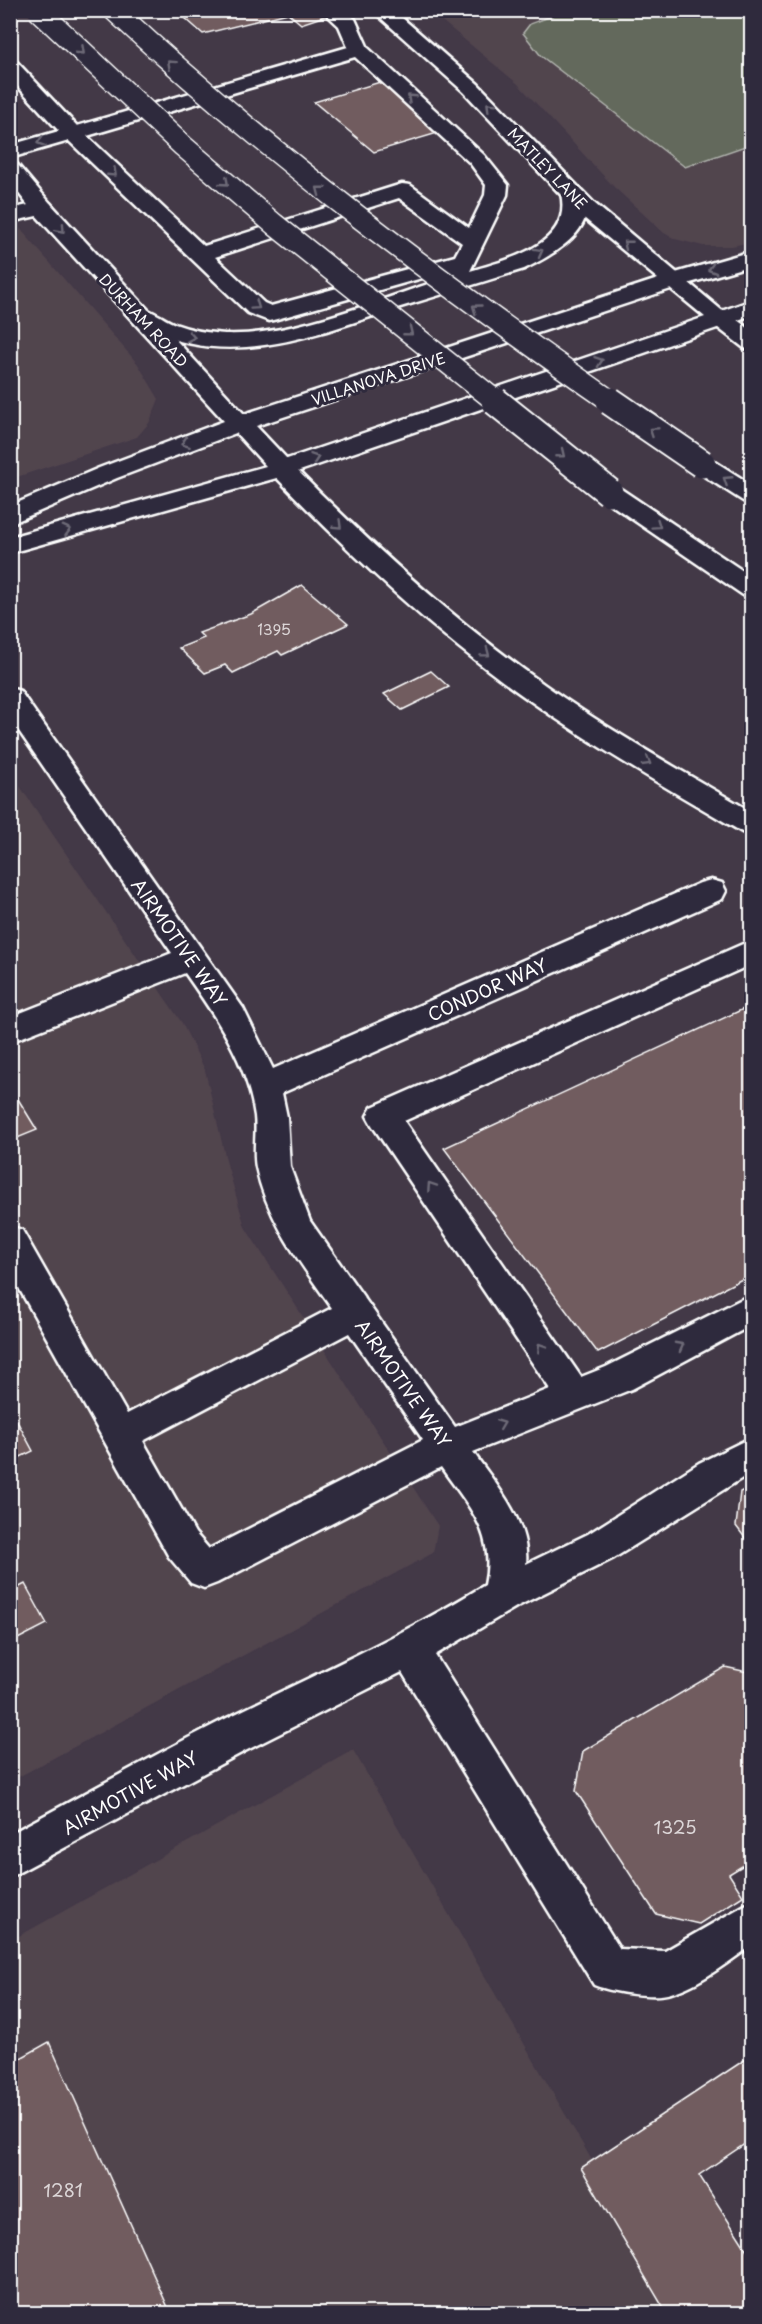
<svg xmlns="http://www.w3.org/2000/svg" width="762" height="2324" font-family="'Playpen Sans',sans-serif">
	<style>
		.built { fill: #51444e }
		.green { fill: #63695c; stroke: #b1b4ae; stroke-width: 1.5 }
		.building { fill: #715c5f; stroke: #fff; stroke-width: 1.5 }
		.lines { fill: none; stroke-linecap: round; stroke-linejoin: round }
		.minor-casing { stroke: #fff; stroke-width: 5 }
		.major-casing { stroke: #fff; stroke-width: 5 }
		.highway-casing { stroke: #fff; stroke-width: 5 }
		.minor { fill: #2f2a3d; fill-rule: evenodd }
		.major { fill: #2f2a3d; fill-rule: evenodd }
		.highway { fill: #2f2a3d; fill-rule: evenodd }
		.highway-bridge-far1-casing { stroke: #fff; stroke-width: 24; stroke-linecap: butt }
		.highway-bridge-casing { stroke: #fff; stroke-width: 31; stroke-linecap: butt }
		.highway-bridge-far1 { stroke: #2f2a3d; stroke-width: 21 }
		.highway-bridge { stroke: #2f2a3d; stroke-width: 27 }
		.oneway { stroke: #6d6a77 }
		.labels { text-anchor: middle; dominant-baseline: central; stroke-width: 6; stroke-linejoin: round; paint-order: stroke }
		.far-street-label { font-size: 15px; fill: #fff; stroke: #2f2a3d }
		.number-label { font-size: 15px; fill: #dcd6d7 }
		.street-label { font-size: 18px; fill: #fff; stroke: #2f2a3d }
		.near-number-label { font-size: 18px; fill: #dcd6d7 }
	</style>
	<rect width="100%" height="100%" fill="#433947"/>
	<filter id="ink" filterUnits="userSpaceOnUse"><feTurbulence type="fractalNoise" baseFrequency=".0167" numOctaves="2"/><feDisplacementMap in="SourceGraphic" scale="12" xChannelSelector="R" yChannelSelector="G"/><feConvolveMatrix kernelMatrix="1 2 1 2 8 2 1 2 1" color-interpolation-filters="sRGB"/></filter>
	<g filter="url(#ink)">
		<!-- built -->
		<g class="built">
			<path d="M430,11h321v231l-19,4h-29l-28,-7 -11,-6 -50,-46 -96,-103z"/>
			<path d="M10,217l128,147 21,35 -10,24 -12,14 -126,42z"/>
			<path d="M10,772l172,251 23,47 22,94 18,63 193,299 -5,27 -422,228z"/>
			<path d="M353,1750l328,563h-670l-1,-372z"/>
		</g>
		<!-- green -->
		<path class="green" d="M565,11h186v133l-66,23 -144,-111 -18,-23 7,-9z"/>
		<!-- building -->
		<g class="building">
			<path d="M176,10h147l5,5 -27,9 -13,-11 -85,21z"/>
			<path d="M380,82l61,50 -67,20 -60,-50z"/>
			<path d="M302,585l46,39 -66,31 -4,-4 -45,22 -8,-8 -20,8 -26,-25 25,-10 -5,-5 52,-19z"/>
			<path d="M431,671l18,16 -47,23 -18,-16z"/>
			<path d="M752,1005v269l-154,79 -154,-205z"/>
			<path d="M10,1086l27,44 -27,11z"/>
			<path d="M10,1408l23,43 -23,11z"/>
			<path d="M752,1486v61l-16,-21 4,-34z"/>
			<path d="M25,1584l22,40 -37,19v-51z"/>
			<path d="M725,1667l27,6v187l-23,14 14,22 -44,28 -43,-10 -80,-123 7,-40z"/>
			<path d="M49,2042l122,272h-161v-250z"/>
			<path d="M752,2055v84l-53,36 53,83v56h-85l-86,-146z"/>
		</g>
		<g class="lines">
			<defs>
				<g id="minor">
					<path d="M322,10h22l11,9 13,29 116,107 24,30 -1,10 -37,76c37,-11 103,-26 91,-77l3,-5h16c25,38 -29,67 -56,80 -42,13 -85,26 -127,39 -76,25 -167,62 -245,22 -9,-5 -21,-9 -26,-17l3,-5c18,-4 31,10 46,16 16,6 33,9 50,10 67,3 154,-35 219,-55l3,-8 -170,48 -8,2 -21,-8 -179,-172 -59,17v-13l49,-14 -49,-53v-18l7,2 60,64 271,-79 -9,-21zM355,57l115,106 16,22 -1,10 -16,33 -59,-43 -8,-1 -198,62 -117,-110zM399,198l63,45 -7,13 -184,50 -7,-3 -49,-46z"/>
					<path d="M42,202l8,1 3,5 -3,5 -40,9v-13z"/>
					<path d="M752,251v14l-79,23 -8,-2 -3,-5 3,-5z"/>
					<path d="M752,300v15l-31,11 -8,-2 -3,-5 3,-5z"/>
					<path d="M10,688l10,3 223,317 30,61 427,-186 11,-3 11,3 4,8 -4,8 -440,194 5,24 3,50 20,54 145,206 95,-38 -178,-264 -5,-9 5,-9 380,-167v24l-348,157 177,256 25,-10 146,-73v31l-120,64 -159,63c22,32 57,70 53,112l62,-30 111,-71 53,-26v35l-138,86 -98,49 -81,48 185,294 45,2 87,-50v45c-25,16 -52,39 -81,47 -17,6 -60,-1 -77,-8l-192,-313 -157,79 -235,126v-43c73,-39 144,-79 217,-116 87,-43 175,-82 258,-133 11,-52 -16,-78 -44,-118l-224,116 -13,5 -13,-5 -22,-26 -159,-285v-46l12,4 105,184 205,-106c-30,-43 -65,-88 -76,-141 -3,-16 1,-34 -1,-51 -8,-54 -39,-99 -70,-143l-175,69v-25l162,-64 -162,-235zM349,1333l74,107 -214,109 -14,-16 -52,-92z"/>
				</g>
				<path id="major" d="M372,10h21l85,74 117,120 137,115 -3,5 -438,150 -281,79v-16l256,-71 -30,-33 -119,45 -107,46v-18l89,-38 125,-47 -190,-208 -24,-31v-20l7,2 33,39 194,211 414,-135 -79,-65 -115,-122zM671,289l34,28 -418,142 -31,-33z"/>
				<g id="highway">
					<path d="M721,312l8,2 23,17v19l-8,-2 -31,-24 -3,-5 3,-5z"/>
					<path d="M702,457l9,2 41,26v18l-9,-2 -50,-32 -3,-5 3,-5z"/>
					<path d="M282,462l9,2c79,80 162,156 254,221 66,47 137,86 207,127v23l-10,-3c-72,-42 -145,-84 -213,-132 -93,-65 -177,-144 -256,-226l-3,-5 3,-5z"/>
					<path d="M609,484l9,3 134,90v20l-9,-2 -143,-98 -3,-5 3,-5z"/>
				</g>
			</defs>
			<!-- minor casing -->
			<use href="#minor" class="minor-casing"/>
			<!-- major casing -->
			<use href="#major" class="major-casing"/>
			<!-- highway casing -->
			<use href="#highway" class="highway-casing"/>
			<!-- minor -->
			<use href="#minor" class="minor"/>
			<!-- major -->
			<use href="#major" class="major"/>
			<!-- highway -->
			<use href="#highway" class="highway"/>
			<defs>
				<g id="highway-bridge-far1">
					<path d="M38,10l145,136 91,78 223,178"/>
					<path d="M114,10c156,145 324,271 498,392"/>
				</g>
				<g id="highway-bridge">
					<path d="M495,401l114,91"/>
					<path d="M610,401l92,63"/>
				</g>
			</defs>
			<!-- highway-bridge-far1 casing -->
			<use href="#highway-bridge-far1" class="highway-bridge-far1-casing"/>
			<!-- highway-bridge casing -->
			<use href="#highway-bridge" class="highway-bridge-casing"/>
			<!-- highway-bridge-far1 -->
			<use href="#highway-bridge-far1" class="highway-bridge-far1"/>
			<!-- highway-bridge -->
			<use href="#highway-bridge" class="highway-bridge"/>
		</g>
		<!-- one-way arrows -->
		<defs><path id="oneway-chevron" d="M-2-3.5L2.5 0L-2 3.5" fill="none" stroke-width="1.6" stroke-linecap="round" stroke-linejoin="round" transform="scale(1.5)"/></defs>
		<g class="oneway">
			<use href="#oneway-chevron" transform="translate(81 51) rotate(43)"/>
			<use href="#oneway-chevron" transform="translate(171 64) rotate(-138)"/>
			<use href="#oneway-chevron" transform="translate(411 98) rotate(-137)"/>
			<use href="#oneway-chevron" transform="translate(490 106) rotate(-135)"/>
			<use href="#oneway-chevron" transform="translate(41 142) rotate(162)"/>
			<use href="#oneway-chevron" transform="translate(113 173) rotate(44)"/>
			<use href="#oneway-chevron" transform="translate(225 182) rotate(41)"/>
			<use href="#oneway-chevron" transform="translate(320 190) rotate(-142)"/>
			<use href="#oneway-chevron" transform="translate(61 229) rotate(48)"/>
			<use href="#oneway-chevron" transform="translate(627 244) rotate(-141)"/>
			<use href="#oneway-chevron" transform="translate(539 252) rotate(-29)"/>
			<use href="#oneway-chevron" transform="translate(712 269) rotate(164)"/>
			<use href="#oneway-chevron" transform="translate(256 306) rotate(35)"/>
			<use href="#oneway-chevron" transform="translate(476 308) rotate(-144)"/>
			<use href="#oneway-chevron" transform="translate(409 332) rotate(39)"/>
			<use href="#oneway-chevron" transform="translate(191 337) rotate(10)"/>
			<use href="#oneway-chevron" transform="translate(599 361) rotate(-19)"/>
			<use href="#oneway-chevron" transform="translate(653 431) rotate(-146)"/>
			<use href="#oneway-chevron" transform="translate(185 443) rotate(160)"/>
			<use href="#oneway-chevron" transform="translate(561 454) rotate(39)"/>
			<use href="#oneway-chevron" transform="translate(315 458) rotate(-19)"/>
			<use href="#oneway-chevron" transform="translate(727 480) rotate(-147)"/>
			<use href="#oneway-chevron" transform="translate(338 525) rotate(44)"/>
			<use href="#oneway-chevron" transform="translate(657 525) rotate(35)"/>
			<use href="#oneway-chevron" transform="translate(67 530) rotate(-15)"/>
			<use href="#oneway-chevron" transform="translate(486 653) rotate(37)"/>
			<use href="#oneway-chevron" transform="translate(647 762) rotate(31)"/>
			<use href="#oneway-chevron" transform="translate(431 1186) rotate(-124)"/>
			<use href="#oneway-chevron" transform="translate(680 1346) rotate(-28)"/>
			<use href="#oneway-chevron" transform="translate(541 1347) rotate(-124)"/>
			<use href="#oneway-chevron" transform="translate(501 1424) rotate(-22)"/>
		</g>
	</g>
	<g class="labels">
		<!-- far-street labels -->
		<g class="far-street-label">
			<text transform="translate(548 168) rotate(46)">MATLEY LANE</text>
			<text transform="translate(144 320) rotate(47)">DURHAM ROAD</text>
			<text transform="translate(378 378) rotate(-18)">VILLANOVA DRIVE</text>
		</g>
		<!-- number labels -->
		<g class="number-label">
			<text x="274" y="628">1395</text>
		</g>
		<!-- street labels -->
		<g class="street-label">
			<text transform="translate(180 942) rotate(55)">AIRMOTIVE WAY</text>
			<text transform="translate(487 989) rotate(-24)">CONDOR WAY</text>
			<text transform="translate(404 1383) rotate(55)">AIRMOTIVE WAY</text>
			<text transform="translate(130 1792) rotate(-29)">AIRMOTIVE WAY</text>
		</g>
		<!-- near-number labels -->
		<g class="near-number-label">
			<text x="675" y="1826">1325</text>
			<text x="63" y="2189">1281</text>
		</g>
	</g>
	<!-- margin -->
	<rect width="762" height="2324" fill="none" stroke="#2f2a3d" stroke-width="36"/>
	<rect x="18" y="18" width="726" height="2288" fill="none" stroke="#fff" stroke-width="2" filter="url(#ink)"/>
</svg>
